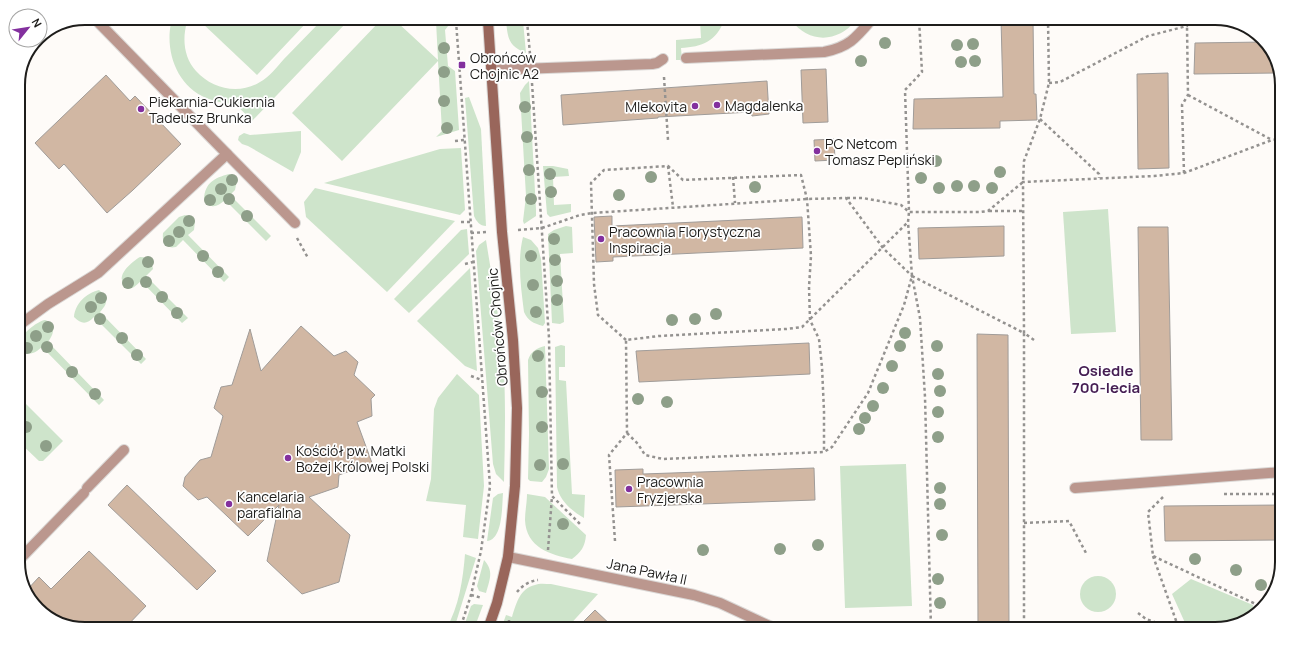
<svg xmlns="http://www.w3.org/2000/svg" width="1300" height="647" font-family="Manrope,sans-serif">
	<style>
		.green { fill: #cee4cb }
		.building { fill: #d1b7a3; stroke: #a09c99 }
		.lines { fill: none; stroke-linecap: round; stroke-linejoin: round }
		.lane-casing { stroke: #dad7d5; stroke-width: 12 }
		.street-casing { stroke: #dad7d5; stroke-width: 12 }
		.secondary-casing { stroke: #dad7d5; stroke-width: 12 }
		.path { stroke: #949290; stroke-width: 2.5; stroke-dasharray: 3 3; stroke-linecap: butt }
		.lane { stroke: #bb978e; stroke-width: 10 }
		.street { stroke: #bb978e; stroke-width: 10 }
		.secondary { stroke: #99665b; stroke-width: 10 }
		.tree { fill: #8e9f89 }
		.poi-dot { fill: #83309e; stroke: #fff; stroke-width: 1.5 }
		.labels { text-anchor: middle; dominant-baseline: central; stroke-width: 3.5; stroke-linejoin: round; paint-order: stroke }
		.poi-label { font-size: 14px; fill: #1e1d1b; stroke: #fff; text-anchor: start }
		.street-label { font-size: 14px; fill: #1e1d1b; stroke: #fff }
		.neighbourhood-label { font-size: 15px; font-weight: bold; fill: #451d52; stroke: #fff }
		.rim { fill: none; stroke: #1e1d1b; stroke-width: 2 }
	</style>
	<rect width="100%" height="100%" fill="#fefbf8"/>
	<!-- green -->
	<g class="green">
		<path d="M724,20c-7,21 -22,27 -43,28l1,12h-6v-20l25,-2 -1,-17z"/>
		<path d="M791,20h65c-18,23 -47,24 -65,0z"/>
		<path d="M436,21h16l-7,9 3,36 7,5 4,59 -23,7 6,-6 -4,-70 -96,100 -50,-48 87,-91h18l41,38z"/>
		<path d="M506,21h17l3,32c-18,-7 -18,-15 -20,-32z"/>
		<path d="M187,22c-5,17 -3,36 9,49 16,18 43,24 64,11 9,-5 17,-15 24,-23 12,-12 24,-25 36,-37h27l-95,99c-5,-5 -12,-14 -19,-17 -2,-1 -6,0 -9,-1 -6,-1 -12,-3 -18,-5 -29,-12 -41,-46 -35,-75z"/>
		<path d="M201,22h106l-50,53z"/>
		<path d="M529,81l7,129v6l-12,8 -1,-3 3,-25 -6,-103 5,-8z"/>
		<path d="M469,97l12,32 5,97c-6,0 -10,-5 -12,-10l-9,-118z"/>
		<path d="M301,131v21l-8,20 -45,-26 -6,-2 -4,-4 1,-4 5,-3 6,2z"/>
		<path d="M461,148l4,62 -5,5 -136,-32 116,-34z"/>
		<path d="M543,166h10l15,3 1,7 -16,1 1,28 17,-1v8l-21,5 -3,-3z"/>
		<path d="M229,174l4,1 4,5 -2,10 -5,5 41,41 -5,5 -41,-41c-8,7 -14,10 -21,-1 1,-16 10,-21 25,-25z"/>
		<path d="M315,188l140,33 -68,71 -81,-75 -2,-15z"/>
		<path d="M1108,209l8,123 -45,2 -8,-122z"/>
		<path d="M185,215l6,2 4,4 -1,9 -6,5 41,42 -5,5 -41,-42 -7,7c-11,2 -14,-4 -13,-14l16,-16z"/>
		<path d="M566,226l6,1 1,26 -13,1 4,68 -4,2 -8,-1 -4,-89 6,-4z"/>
		<path d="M467,229l2,25 -60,59 -15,-14 67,-69z"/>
		<path d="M523,237l8,3 7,8 3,11 4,64 -2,3c-10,-3 -15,-5 -19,-14 -3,-24 -7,-51 -1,-75z"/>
		<path d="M486,240c6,38 13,76 17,114 3,43 2,85 1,128l-8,-8 -3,-10 -17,-213 3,-6z"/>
		<path d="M140,257c9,0 12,5 13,12l-7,7 42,42 -6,5 -41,-42c-5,4 -7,8 -14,8 -2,-3 -5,-5 -5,-9 -2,-8 11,-19 18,-23z"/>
		<path d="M470,268l7,103 -12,-5 -48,-45z"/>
		<path d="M99,290l7,6c1,8 -1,10 -6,16l46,47 -5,5 -47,-47c-7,7 -12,8 -20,0 1,-13 12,-24 25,-27z"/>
		<path d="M45,320c12,4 9,14 3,22l56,58 -5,5 -57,-58c-6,5 -11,9 -19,5 -2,-4 -4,-9 -2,-13 3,-7 17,-18 24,-19z"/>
		<path d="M561,345l4,1v21h-6v13l7,1 6,113 13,1 -1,23c-12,-7 -24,-17 -27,-31l-2,-140z"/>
		<path d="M545,346l4,123 -3,8 -4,5 -12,-1 -2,-2 1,-45 -1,-74c3,-9 9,-12 17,-14z"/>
		<path d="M457,374l22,21 5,91 -6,53 -15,-2 3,-32 -40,-4 5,-22 3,-70 4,-11z"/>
		<path d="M18,396l45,45 -20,20h-4l-21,-20z"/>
		<path d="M906,464l6,142 -67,2 -5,-142z"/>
		<path d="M503,493c-1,12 0,47 -16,48l6,-43 5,-4z"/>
		<path d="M527,494l18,3 41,38c-1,12 -5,17 -14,24 -22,-4 -46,-12 -47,-39 0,-9 2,-17 2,-26z"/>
		<path d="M465,554l11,4 -22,71h-8c13,-22 17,-50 19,-75z"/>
		<path d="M484,560c10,11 6,19 2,33l-7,-2 -2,-5z"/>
		<circle cx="1098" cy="594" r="18"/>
		<path d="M1191,579l62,26 -1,13c-22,7 -43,16 -66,7l-14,-31z"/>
		<path d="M551,584l47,10 -32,35h-65l5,-14 6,2c4,-13 8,-29 23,-32 4,-2 11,-1 16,-1z"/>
		<path d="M474,604l9,1 -9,24h-11l8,-23z"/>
	</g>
	<!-- building -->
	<g class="building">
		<path d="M1001,19h32l1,75h2l1,26 -37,1v7l-87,1 1,-30 89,-2z"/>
		<path d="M1264,42l7,6 8,25 -85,1 1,-31z"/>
		<path d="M826,69l2,53 -25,1 -2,-53z"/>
		<path d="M1168,73l1,95 -31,1 -1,-95z"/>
		<path d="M106,75l24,26 5,-5 46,48 -48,46 -26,23 -43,-49 -5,5 -24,-26z"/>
		<path d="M767,81l2,33 -17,2 -1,-4 -93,5v1l-95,7 -2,-30z"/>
		<path d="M834,139l1,21 -20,1 -1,-21z"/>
		<path d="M612,216v10l190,-9 1,31 -190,9v4l-17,1 -2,-45z"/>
		<path d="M1004,226v30l-85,3 -1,-31z"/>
		<path d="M1138,227h30l4,213h-31z"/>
		<path d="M301,326l33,30 12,-5 12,11 -4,13 21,20 -4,4 1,17 -15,6 15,41 -33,12 -1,12 -29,10 41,38 -11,47 -37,12 -35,-33 12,-56 -31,31 -41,-39 -9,3 -15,-14 2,-9 15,-17 11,-3 12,-41 -9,-8 7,-21 11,-2 18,-56 11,42z"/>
		<path d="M977,334l31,1 1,294h-31z"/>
		<path d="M809,343l1,31 -171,8 -3,-31z"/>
		<path d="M814,468l1,32 -199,7 -1,-37 28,-1v5z"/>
		<path d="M127,485l89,86 -19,19 -89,-85z"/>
		<path d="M1282,505v35l-117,1 -1,-35z"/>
		<path d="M89,551l57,55 -22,23h-39l-26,-6 -32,-30 -1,-2 13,-14 12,12z"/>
		<path d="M595,610l20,19h-39z"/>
	</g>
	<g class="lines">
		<defs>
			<g id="lane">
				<path d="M686,58l138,-6c25,-5 32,-14 48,-33"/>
				<path d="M492,70l160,-6 5,-1 6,-4"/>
				<path d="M227,154l68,69"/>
				<path d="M87,488l37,-38"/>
				<path d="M1075,488l207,-16"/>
			</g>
			<g id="street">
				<path d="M18,326l30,-22 50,-31 129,-119 -128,-131"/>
				<path d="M508,557l186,38 26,8 56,26"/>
				<path d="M18,561l66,-68"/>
			</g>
			<path id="secondary" d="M488,629l9,-26 11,-46 7,-71 2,-78 -4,-68 -11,-108 -14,-211"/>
		</defs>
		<!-- lane casing -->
		<use href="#lane" class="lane-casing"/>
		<!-- street casing -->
		<use href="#street" class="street-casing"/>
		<!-- secondary casing -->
		<use href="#secondary" class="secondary-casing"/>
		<!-- path -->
		<g class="path">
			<path d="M456,21l34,465 -9,65 -10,44 -11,34"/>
			<path d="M527,21l3,33"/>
			<path d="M664,77l4,63"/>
			<path d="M532,83l17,255 3,158 28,28"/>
			<path d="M1049,83l11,-1 88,-46 39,-10v-8"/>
			<path d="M1188,95l84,45"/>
			<path d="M1040,119l59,55v4"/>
			<path d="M455,141l9,-1"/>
			<path d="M668,166l5,41"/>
			<path d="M1184,173l-2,-68 6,-10 -1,-69"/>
			<path d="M733,177l2,26"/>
			<path d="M847,198h16l38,7 8,7h71l8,-1 35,-29 1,-21 16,-42 9,-36 -1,-64"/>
			<path d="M989,211h34"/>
			<path d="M461,222h9"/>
			<path d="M518,230l24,-2 38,-13 12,-2 215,-14 39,-1 37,50 29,28 8,42 5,79 6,232"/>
			<path d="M471,233l16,-1"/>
			<path d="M297,238l11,20"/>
			<path d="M465,264l8,-2"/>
			<path d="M912,276l112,57v296"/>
			<path d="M626,340l-28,-25 -4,-31 -3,-101 13,-13 64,-4 15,14 118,-5 6,24 4,57 -2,31 1,33 9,19 3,28 2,44v41"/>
			<path d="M1034,340l-10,-7 -1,-151 131,-6 30,-3 88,-33 10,-1"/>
			<path d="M471,376l11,4"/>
			<path d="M627,433l11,11 7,11 18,4 161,-7 8,-5 36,-54 36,-88 8,-29 -4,-54 1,-10 -4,-122 17,-18 -3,-53"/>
			<path d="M1224,494h58"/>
			<path d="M1163,497l-15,15 5,44 109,51"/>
			<path d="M1024,523l45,-2 17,32"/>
			<path d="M615,541l-6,-86 18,-22 -1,-93 33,-4 127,-7 16,-2 106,-105"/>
			<path d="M548,550l4,-54"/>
			<path d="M1153,556l26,73"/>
			<path d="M517,592c5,-6 12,-11 21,-12"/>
			<path d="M471,595l11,3"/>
			<path d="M1138,613l8,6 29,10"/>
			<path d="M509,629v-9"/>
			<path d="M1069,629l3,-3"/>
		</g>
		<!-- lane -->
		<use href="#lane" class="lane"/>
		<!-- street -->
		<use href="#street" class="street"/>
		<!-- secondary -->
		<use href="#secondary" class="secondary"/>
	</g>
	<!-- trees -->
	<g class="tree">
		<circle cx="885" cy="43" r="6"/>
		<circle cx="973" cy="44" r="6"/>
		<circle cx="957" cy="45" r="6"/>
		<circle cx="444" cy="48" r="6"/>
		<circle cx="861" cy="61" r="6"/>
		<circle cx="975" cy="61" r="6"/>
		<circle cx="961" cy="62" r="6"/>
		<circle cx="444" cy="72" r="6"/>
		<circle cx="444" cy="101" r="6"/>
		<circle cx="525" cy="107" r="6"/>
		<circle cx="447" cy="128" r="6"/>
		<circle cx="527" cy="137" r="6"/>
		<circle cx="936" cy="161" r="6"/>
		<circle cx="529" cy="170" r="6"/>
		<circle cx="1000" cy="172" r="6"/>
		<circle cx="550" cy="174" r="6"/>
		<circle cx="651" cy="177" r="6"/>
		<circle cx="921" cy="178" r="6"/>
		<circle cx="232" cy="180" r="6"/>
		<circle cx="957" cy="186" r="6"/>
		<circle cx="974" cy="186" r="6"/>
		<circle cx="755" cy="187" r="6"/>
		<circle cx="939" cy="188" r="6"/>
		<circle cx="992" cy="188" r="6"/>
		<circle cx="221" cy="189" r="6"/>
		<circle cx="551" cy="192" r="6"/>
		<circle cx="619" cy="195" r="6"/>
		<circle cx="229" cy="199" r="6"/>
		<circle cx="531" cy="199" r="6"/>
		<circle cx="210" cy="200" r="6"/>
		<circle cx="247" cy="216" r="6"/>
		<circle cx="189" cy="221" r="6"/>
		<circle cx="179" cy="232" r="6"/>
		<circle cx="554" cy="239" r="6"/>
		<circle cx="169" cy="241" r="6"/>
		<circle cx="203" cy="256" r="6"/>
		<circle cx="531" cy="256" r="6"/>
		<circle cx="555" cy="260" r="6"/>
		<circle cx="148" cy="262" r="6"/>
		<circle cx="218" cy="272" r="6"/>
		<circle cx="557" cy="281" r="6"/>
		<circle cx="146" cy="282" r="6"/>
		<circle cx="128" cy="283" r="6"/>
		<circle cx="533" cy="285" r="6"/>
		<circle cx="162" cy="297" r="6"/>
		<circle cx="101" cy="298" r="6"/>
		<circle cx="557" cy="300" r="6"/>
		<circle cx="91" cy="307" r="6"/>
		<circle cx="536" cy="312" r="6"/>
		<circle cx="177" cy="313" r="6"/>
		<circle cx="716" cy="314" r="6"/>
		<circle cx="100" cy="319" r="6"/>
		<circle cx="695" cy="319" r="6"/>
		<circle cx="672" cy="320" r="6"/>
		<circle cx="48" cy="327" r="6"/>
		<circle cx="905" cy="333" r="6"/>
		<circle cx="36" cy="336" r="6"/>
		<circle cx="122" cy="338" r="6"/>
		<circle cx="900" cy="346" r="6"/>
		<circle cx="937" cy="346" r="6"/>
		<circle cx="47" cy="347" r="6"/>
		<circle cx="27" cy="348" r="6"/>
		<circle cx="137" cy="355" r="6"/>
		<circle cx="538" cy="356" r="6"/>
		<circle cx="892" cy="366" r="6"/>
		<circle cx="72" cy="372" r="6"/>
		<circle cx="938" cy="374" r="6"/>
		<circle cx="883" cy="388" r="6"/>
		<circle cx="940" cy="391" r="6"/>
		<circle cx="542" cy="392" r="6"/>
		<circle cx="95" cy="394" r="6"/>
		<circle cx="638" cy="399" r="6"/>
		<circle cx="667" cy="402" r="6"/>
		<circle cx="873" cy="406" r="6"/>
		<circle cx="938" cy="412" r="6"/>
		<circle cx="865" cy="418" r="6"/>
		<circle cx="26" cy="427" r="6"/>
		<circle cx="542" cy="427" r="6"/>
		<circle cx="859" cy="429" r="6"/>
		<circle cx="938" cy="437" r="6"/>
		<circle cx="46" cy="446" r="6"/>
		<circle cx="563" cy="464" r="6"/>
		<circle cx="540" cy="465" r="6"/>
		<circle cx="940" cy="488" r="6"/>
		<circle cx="940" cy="504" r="6"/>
		<circle cx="563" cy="524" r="6"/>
		<circle cx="942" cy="535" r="6"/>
		<circle cx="818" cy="545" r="6"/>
		<circle cx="780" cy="549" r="6"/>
		<circle cx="703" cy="550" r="6"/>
		<circle cx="1195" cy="559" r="6"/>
		<circle cx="1236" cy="570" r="6"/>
		<circle cx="938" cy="579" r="6"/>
		<circle cx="1261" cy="585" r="6"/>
		<circle cx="940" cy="603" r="6"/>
	</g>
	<!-- markers -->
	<g class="poi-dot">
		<rect x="458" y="61" width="8" height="8" rx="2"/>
		<circle cx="717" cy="105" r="4"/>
		<circle cx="695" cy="106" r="4"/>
		<circle cx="141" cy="109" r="4"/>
		<circle cx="817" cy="151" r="4"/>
		<circle cx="601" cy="239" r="4"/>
		<circle cx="288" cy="458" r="4"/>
		<circle cx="629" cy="489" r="4"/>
		<circle cx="229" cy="504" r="4"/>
	</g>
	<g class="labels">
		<!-- poi labels -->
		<g class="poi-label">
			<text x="470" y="57">Obrońców<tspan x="470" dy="16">Chojnic A2</tspan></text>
			<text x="149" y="101">Piekarnia-Cukiernia<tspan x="149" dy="16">Tadeusz Brunka</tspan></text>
			<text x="725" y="105">Magdalenka</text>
			<text x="687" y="106" text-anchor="end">Mlekovita</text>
			<text x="825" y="143">PC Netcom<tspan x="825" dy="16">Tomasz Pepliński</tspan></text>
			<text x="609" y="231">Pracownia Florystyczna<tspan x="609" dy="16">Inspiracja</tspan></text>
			<text x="296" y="450">Kościół pw. Matki<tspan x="296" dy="16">Bożej Królowej Polski</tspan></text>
			<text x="637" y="481">Pracownia<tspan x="637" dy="16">Fryzjerska</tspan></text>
			<text x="237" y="496">Kancelaria<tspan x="237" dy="16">parafialna</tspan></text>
		</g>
		<!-- street labels -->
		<g class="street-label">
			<text transform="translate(497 327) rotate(-95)">Obrońców Chojnic</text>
			<text transform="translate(647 571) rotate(12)">Jana Pawła II</text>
		</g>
		<!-- neighbourhood labels -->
		<g class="neighbourhood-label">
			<text x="1106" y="370">Osiedle<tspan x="1106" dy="17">700-lecia</tspan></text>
		</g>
	</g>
	<!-- crop -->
	<path d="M0 0H1300V647H0ZM85 25H1215A60 60 0 0 1 1275 85V562A60 60 0 0 1 1215 622H85A60 60 0 0 1 25 562V85A60 60 0 0 1 85 25Z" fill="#fff" fill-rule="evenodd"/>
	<path class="rim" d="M85 25H1215A60 60 0 0 1 1275 85V562A60 60 0 0 1 1215 622H85A60 60 0 0 1 25 562V85A60 60 0 0 1 85 25Z"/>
	<!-- north arrow -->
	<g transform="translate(28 28) rotate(60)"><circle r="19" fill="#ffffff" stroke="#a5a5a4"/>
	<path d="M0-3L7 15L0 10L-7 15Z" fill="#83309e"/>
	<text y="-6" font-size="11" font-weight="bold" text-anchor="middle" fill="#1e1d1b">N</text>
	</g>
</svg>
